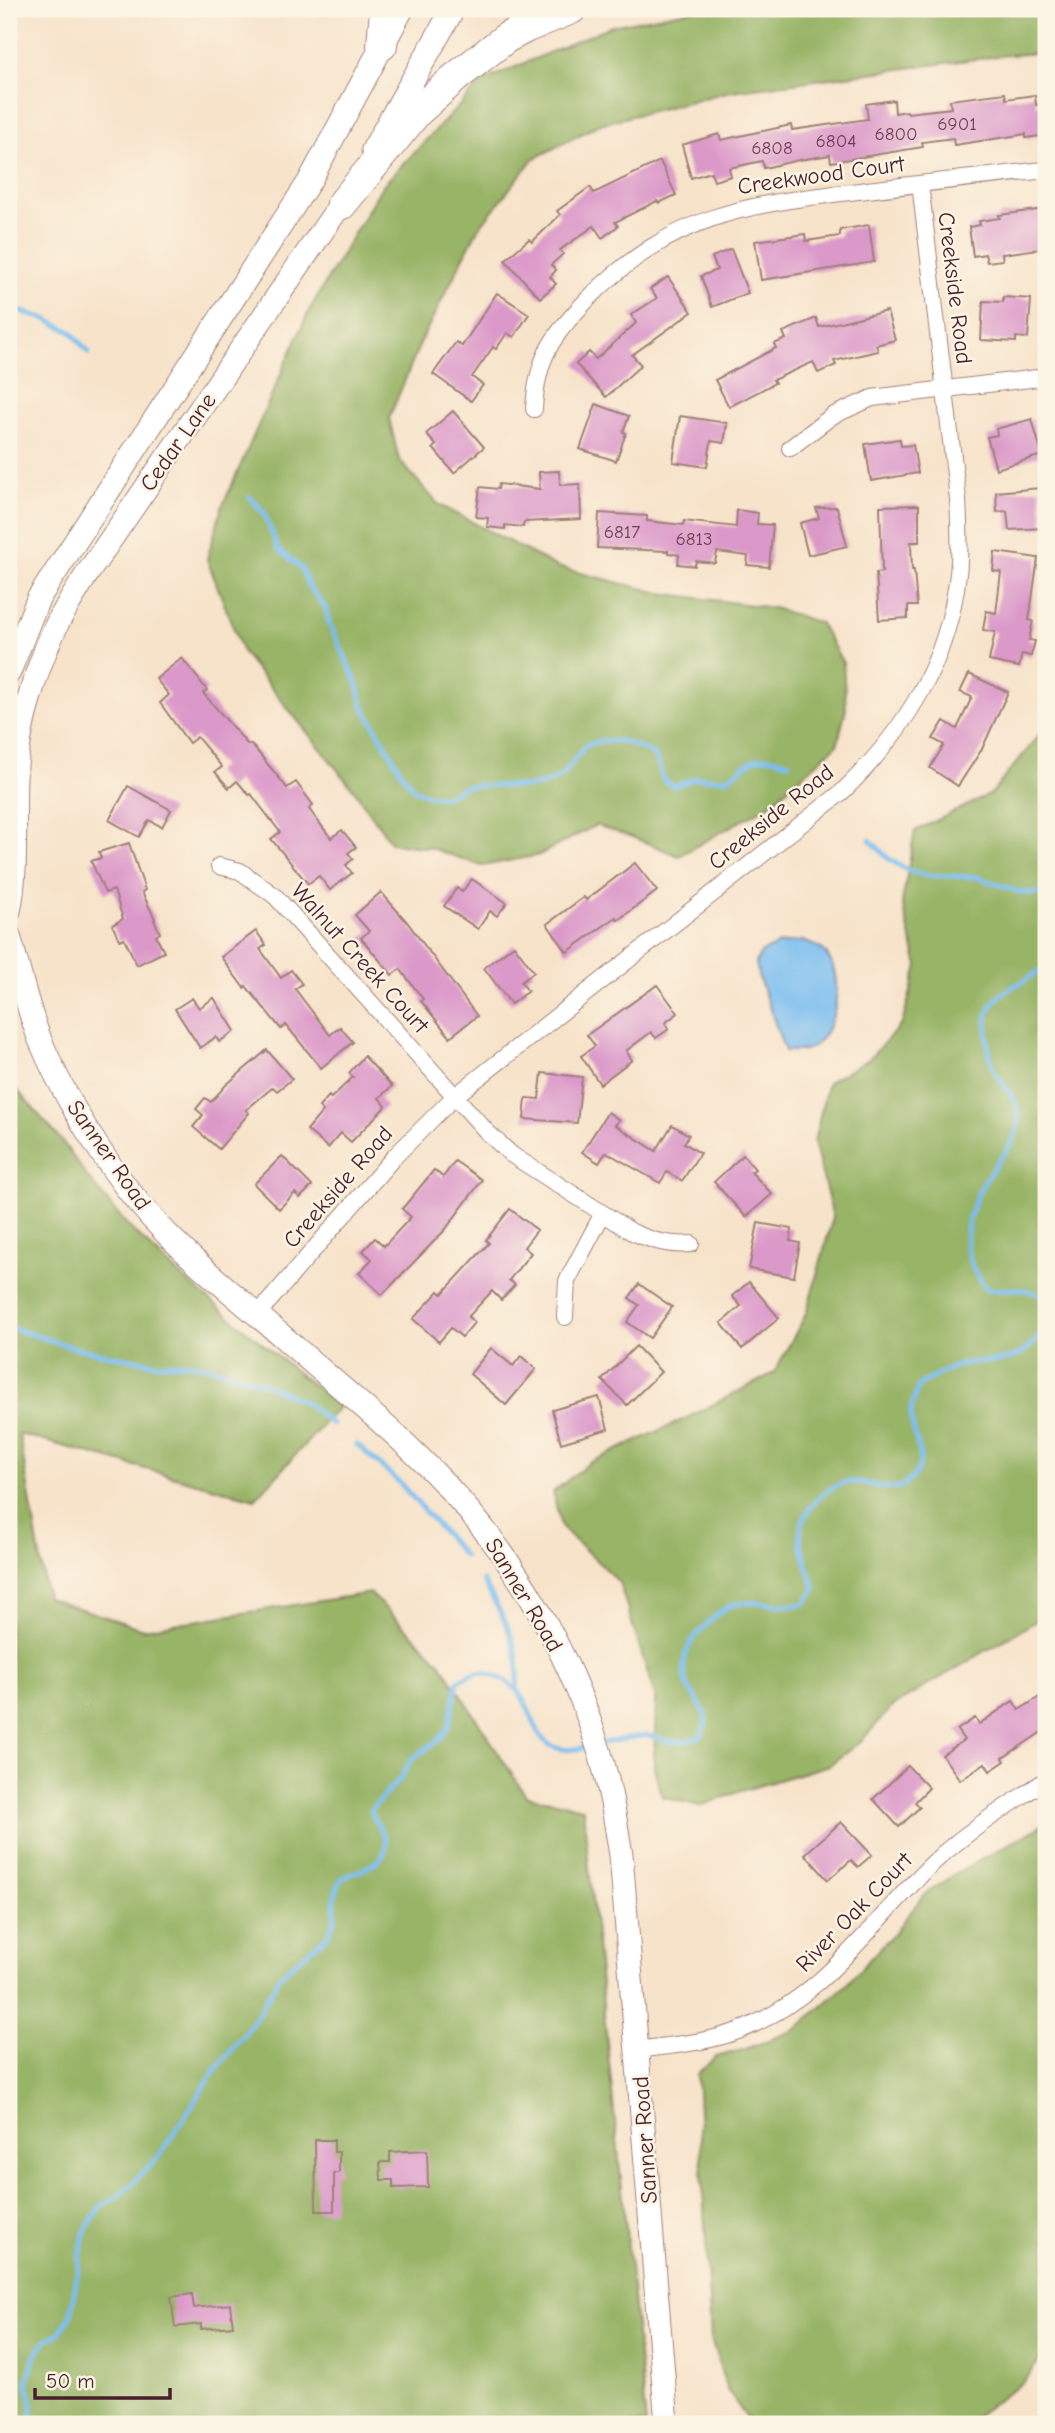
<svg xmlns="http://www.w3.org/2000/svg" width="1055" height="2433" font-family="'Comic Neue',sans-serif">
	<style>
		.forest { fill: #98b466; stroke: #716a48; stroke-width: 2 }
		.water { fill: #7abef0; stroke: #626e8e; stroke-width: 2 }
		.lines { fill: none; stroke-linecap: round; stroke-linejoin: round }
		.stream { stroke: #7abef0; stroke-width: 5 }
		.building { fill: #db99c9 }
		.street-casing { stroke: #a0817a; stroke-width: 18 }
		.secondary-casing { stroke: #a0817a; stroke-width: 25 }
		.highway-casing { stroke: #a0817a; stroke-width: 32 }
		.street { stroke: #fff; stroke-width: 16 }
		.secondary { stroke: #fff; stroke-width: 23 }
		.highway { stroke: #fff; stroke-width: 30 }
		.labels { text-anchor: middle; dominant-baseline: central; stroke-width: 5; stroke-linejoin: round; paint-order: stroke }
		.number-label { font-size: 19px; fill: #6e3e52 }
		.street-label { font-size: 23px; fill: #4a1f2b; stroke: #fcf5e5 }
	</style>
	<rect width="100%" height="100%" fill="#fcf5e5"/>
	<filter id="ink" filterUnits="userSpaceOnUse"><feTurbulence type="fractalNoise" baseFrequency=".0143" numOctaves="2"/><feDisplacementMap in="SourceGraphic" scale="14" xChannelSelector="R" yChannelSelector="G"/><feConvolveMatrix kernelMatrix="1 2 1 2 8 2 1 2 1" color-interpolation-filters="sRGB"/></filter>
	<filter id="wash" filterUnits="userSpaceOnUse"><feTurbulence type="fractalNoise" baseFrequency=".00686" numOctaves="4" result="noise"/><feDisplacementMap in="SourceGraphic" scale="28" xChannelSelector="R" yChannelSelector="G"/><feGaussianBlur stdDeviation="1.57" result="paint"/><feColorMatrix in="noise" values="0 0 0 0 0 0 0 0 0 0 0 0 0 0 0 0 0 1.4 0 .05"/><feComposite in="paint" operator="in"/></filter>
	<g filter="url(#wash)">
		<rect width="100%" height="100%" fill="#f7e3ca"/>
		<!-- forest -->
		<g class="forest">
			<path d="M698,9h348v44l-39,2 -276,36 -131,33 -67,35 -55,70 -57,112 -32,77 10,42 39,44 119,63 103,26 114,15 46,15 23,40 3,46 -9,36 -68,60 -90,51 -47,-19 -36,-12 -57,30 -57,11 -51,-18 -40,-5 -37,-53 -111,-137 -36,-94 15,-52 88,-198 72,-123 101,-105 128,-55z"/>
			<path d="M1046,727v888l-153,91 -32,35 -32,24 -88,26 -41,15 -38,-9 -8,-30 2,-68 -37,-117 -58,-55 -8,-35 36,-29 100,-46 85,-44 32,-59 27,-97 -19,-75 14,-60 41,-23 33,-35 16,-58 -16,-63 13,-72 76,-37z"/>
			<path d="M9,1081l53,60 26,37 40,48 48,46 163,135 -84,92 -236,-65 28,164 96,31 227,-36 70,69 86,134 57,12 63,616h-637z"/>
			<path d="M1046,1822v530l-23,30 -59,42h-213l-24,-34 -16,-52 -14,-264 19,-17 27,-7 52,-20 49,-43 49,-53 31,-39 36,-24 71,-39z"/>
		</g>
		<!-- water -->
		<path class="water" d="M803,941c6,3 15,5 20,9 22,22 16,80 -11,97 -8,5 -18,4 -27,4l-27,-76 -2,-14 6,-9 17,-8z"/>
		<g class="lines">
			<!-- stream -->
			<g class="stream">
				<path d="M9,308l37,11 25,13 18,21"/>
				<path d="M250,497l14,16 14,36 24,20 6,17 17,21 4,16 28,60 6,23 40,69 11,14 16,7h17l17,-9 14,-2 51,2 16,-3 16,-7 25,-32 16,-4h20l26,10 8,7 8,23 10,5 22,-8 30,1c28,-17 27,-29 63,-16"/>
				<path d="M870,840l19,19 20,12 15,4 53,2 42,15 25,2"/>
				<path d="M1046,883l-3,4 3,11"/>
				<path d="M9,1327l59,19 31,7 60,11 33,-1 32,8 41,13 40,18 27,22"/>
				<path d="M357,1445l43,38 64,73"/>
				<path d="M483,1581c19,33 40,67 34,107"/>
				<path d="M604,1743l42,-8 22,6 16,1 17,-6c1,-4 5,-11 5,-15 -1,-11 -9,-21 -15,-29 -14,-23 -6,-47 12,-64 7,-7 16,-17 25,-21 23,-11 51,2 76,-3l11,-15c-11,-37 -29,-60 5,-92 10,-10 24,-17 38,-15 15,1 33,12 47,2 36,-25 -6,-53 10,-88 1,-3 2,-7 4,-10 6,-6 39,-22 48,-23 12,-2 24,-1 37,-3 21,-4 44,-25 42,-49 -1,-5 -4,-10 -5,-15 -22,-12 -32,-4 -55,-7 -4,-7 -10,-15 -14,-23 -14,-34 2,-71 22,-99 10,-14 21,-24 24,-41 3,-28 -11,-33 -22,-52 -7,-12 -12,-50 -7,-63 10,-25 42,-28 57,-46"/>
				<path d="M31,2424l1,-20 -5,-21 8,-27 11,-16 12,-6 12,-16 14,-85 15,-25 24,-15 36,-37 55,-84 38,-48 29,-49 47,-40 7,-17 -1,-21 7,-18c19,-10 55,-16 42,-46 -4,-9 -12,-13 -11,-25l28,-29 12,-20 28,-20 9,-13 9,-45c13,-8 20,-11 35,-6 44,15 33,60 61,72 13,5 24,2 37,-1"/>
			</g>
		</g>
		<g id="blocks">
			<!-- building -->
			<g class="building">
				<path d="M1005,93l1,6 29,-4 1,10 6,-1 4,31 -20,3v-4l-72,11 -1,-7 -31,4 1,5 -92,15 -1,-7 -31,5 -35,8 -2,-7 -33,7 2,8 -17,5 -3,-9 -20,6 -9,-33 37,-11 2,6 70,-15 1,5 76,-11 -2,-15 28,-4 1,13 12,-2 1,2 43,-5 -1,-8z"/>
				<path d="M660,161l16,34 -17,8 -2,-2 -42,21 3,4 -16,12 -8,-12 -34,24 3,4 -12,11 5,5 -6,7 6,7 -16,14 -35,-38 24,-21 3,3 28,-27 -3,-4 33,-24 4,6z"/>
				<path d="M1046,209v39l-44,6 1,6 -16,2 -2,-8 -12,2 -4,-29 11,-2 -1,-4 21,-3 -1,-3z"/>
				<path d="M869,225l5,37 -113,18 -6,-39 50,-7 1,7 34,-5v-6z"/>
				<path d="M731,249l17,44 -36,14 -11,-31 16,-6 -5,-13z"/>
				<path d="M668,277l24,35 -60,43 9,10 -35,32 -30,-33 13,-12 7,7 40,-36 -5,-8 26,-17 -7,-9z"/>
				<path d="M497,293l32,21 -15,23 -7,-4 -11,16 -3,-2 -21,30 11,8 -12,16 -38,-27 23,-32 6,4z"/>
				<path d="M1003,297l28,2 -3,39 -12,-1v5l-35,-2 2,-39 20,1z"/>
				<path d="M887,311l8,29 -19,5 2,6 -44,10 2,4 -18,8 -5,-11 -40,18 2,3 -46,24 -14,-27 61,-32 -2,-4 12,-5 -3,-7 33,-14 3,9z"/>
				<path d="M596,404l33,12 -6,16 3,1 -10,28 -36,-12z"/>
				<path d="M453,411l31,36 -30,26 -21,-25 3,-3 -10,-11z"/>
				<path d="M680,416l47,7 -3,20 -13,-2 -4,26 -34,-5z"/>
				<path d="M1032,419l10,36 -46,14 -9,-32 10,-2 -1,-6z"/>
				<path d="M900,439l1,7 12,-1 5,28 -47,8 -6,-37z"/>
				<path d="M559,471l1,14 20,-1 1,35 -57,3 -1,5 -18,-2v4l-18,-2 1,-9 -12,-1 4,-30 18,2 1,-5 41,5 -1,-17z"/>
				<path d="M1040,488l3,40 -34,2 -2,-19 -10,1 -1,-20z"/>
				<path d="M919,505v37h-8l1,28h2l3,36h-9v12l-29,2 -3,-47 6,-1 -2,-66z"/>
				<path d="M837,507l10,39 -39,9 -8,-32 19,-5 -3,-10z"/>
				<path d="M737,510l21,3 -1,11 16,1 -4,42 -22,-2 1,-9 -31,-4 -2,11 -19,-2 -1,5 -17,-2 1,-9 -11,-2v-2l-71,-3 2,-35 48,3v5l36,4 1,-4 52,6z"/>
				<path d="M995,552l43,6 -9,62 4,1 -4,19 6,1 -4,15 -9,-2 -3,13 -30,-6 6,-29 -12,-2 3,-19 10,2 5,-41 -8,-1z"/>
				<path d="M182,658l25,32 -4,3 45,52 2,-1 7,7 30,37 9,-6 17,23 -4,4 22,29 11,-8 14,17 -8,6 5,6 -7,6 6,8 -22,17 -11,-14 -11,8 -37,-45 9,-7 -29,-38 -2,1 -12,-14 -8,7 -14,-16 7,-5 -25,-30 -8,6 -29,-40 9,-8 -13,-16z"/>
				<path d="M969,674l39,18 -26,57 -24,37 -28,-18 14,-23 -11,-6 11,-18 13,8 15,-32 -12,-5z"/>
				<path d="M128,786l43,24 -9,17 -13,-7 -10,17 -30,-17z"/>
				<path d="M129,843l16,47 -3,2 13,27 -1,1 6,13 -4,3 8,16 -27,13 -13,-27 -4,2 -8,-15 11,-6 -9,-29 -9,3 -14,-32 10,-3 -2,-6z"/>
				<path d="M635,863l22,28 -39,29 -2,-3 -49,35 -20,-28 37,-27 2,3z"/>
				<path d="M472,879l35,24 -10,13 -7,-5 -12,18 -34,-23 13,-18 5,4z"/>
				<path d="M381,892l26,30 70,94 -27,21 -29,-36 2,-2 -23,-30 -8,6 -31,-37 8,-7 -14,-16z"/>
				<path d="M256,931l10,14 -6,4 21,29 10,-8 11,14 -7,5 35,46 10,-8 13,15 -32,26 -35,-43 -5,4 -35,-43 -2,2 -23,-31z"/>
				<path d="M514,945l20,27 -13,10 7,9 -17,13 -27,-36z"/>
				<path d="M657,985l21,28 -13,10 4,6 -13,9 -5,-6 -25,19 6,9 -32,24 -19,-28 14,-10 -8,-11z"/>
				<path d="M192,998l7,10 15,-10 21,33 -16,11 -3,-5 -16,11 -25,-39z"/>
				<path d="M267,1050l25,29 -15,12 -4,-4 -27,23 3,3 -30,36 -26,-22 10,-12 -7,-6 9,-11 6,4 15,-17z"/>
				<path d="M364,1056l28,30 -13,12 7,8 -35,36 -10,-9 -13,15 -21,-18 16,-19 -4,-4 10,-11 2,2 22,-21 -4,-4z"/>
				<path d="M542,1073l40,4 -5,46 -53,-4 2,-21 13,1z"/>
				<path d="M608,1112l11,8 -4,5 41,26 16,-26 17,10 -5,8 16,10 -18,28 -15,-9 -7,11 -54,-31 -7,11 -17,-11z"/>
				<path d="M743,1155l12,14 -4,3 21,22 -26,23 -32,-35z"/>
				<path d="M282,1156l30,30 -12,12 -5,-5 -16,16 -25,-25z"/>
				<path d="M455,1161l27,19 -37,50 -63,65 -23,-22 13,-14 -9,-8 12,-13 9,8 27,-29 -9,-8 32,-39 9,7z"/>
				<path d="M510,1209l27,21 -13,17 7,6 -22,27 6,5 -14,15 -9,-9 -24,26 7,5 -13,15 -11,-9 -12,14 -26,-23 26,-28 3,3 47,-51 -3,-3z"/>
				<path d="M758,1223l34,6 -2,12 10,2 -6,34 -45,-8z"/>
				<path d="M749,1282l30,36 -37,31 -21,-26 20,-17 -9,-10z"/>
				<path d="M639,1284l33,23 -22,31 -23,-16 12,-17 -10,-7z"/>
				<path d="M636,1346l25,26 -34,33 -25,-25z"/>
				<path d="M491,1348l22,18 8,-10 15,13 -30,36 -36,-31z"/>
				<path d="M599,1397l9,32 -47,14 -9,-33z"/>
				<path d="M1041,1696l5,7v26l-43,29 2,3 -15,10 -5,-8 -25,17 -18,-25 22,-15 -7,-10 18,-12 4,6 34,-23 6,9z"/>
				<path d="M908,1766l21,22 -14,14 5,5 -21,20 -26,-28z"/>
				<path d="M841,1822l31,33 -14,12 -7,-7 -23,20 -23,-26z"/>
				<path d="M315,2140h19v12h5v21h-5v38h-18z"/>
				<path d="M427,2150l1,37 -35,1v-8h-12l-1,-18h10v-10z"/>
				<path d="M192,2294l2,14 36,-4 3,22 -32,3v-5l-26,3 -4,-30z"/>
			</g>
		</g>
	</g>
	<g filter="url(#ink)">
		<use href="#blocks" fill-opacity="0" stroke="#a0817a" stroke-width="2"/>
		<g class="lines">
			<defs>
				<g id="street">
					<path d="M534,409c3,-52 18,-73 54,-110 87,-88 163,-95 279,-109 60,-7 120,-14 179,-20"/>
					<path d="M790,448l42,-32 40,-18 174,-21"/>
					<path d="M219,866l21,5 35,25 213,237 24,22 120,77c21,9 37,14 59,12"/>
					<path d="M257,1315l137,-158 60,-60 388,-305c63,-61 106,-129 116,-218 3,-25 1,-51 0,-75l-38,-315"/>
					<path d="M565,1317l2,-36 35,-66"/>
					<path d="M638,2050c33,-5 68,-7 100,-19 87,-33 132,-108 196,-169 34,-32 74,-56 112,-82"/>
				</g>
				<g id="secondary">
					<path d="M373,150l80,-141"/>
					<path d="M9,672l29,-73 271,-417 93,-173"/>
					<path d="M9,911c9,-43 4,-88 6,-133 3,-51 20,-107 42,-154 9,-17 20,-34 30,-50l262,-382"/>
					<path d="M9,936c10,34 18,71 31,104 22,52 52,102 86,147 43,57 102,102 156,149 55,49 114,95 164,149 68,73 122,164 151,259 12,36 18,73 24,111l46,569"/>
				</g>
				<g id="highway">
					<path d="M382,45l3,-36"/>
					<path d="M342,204l75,-92 39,-35 50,-39 21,-11 44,-18"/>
				</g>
			</defs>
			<!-- street casing -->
			<use href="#street" class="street-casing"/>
			<!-- secondary casing -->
			<use href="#secondary" class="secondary-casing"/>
			<!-- highway casing -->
			<use href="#highway" class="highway-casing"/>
			<!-- street -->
			<use href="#street" class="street"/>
			<!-- secondary -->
			<use href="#secondary" class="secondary"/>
			<!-- highway -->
			<use href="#highway" class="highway"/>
		</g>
	</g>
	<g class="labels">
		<!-- number labels -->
		<g class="number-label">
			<text x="957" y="124">6901</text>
			<text x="896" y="134">6800</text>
			<text x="836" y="141">6804</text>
			<text x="772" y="148">6808</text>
			<text x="622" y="532">6817</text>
			<text x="694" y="539">6813</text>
		</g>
		<!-- street labels -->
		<g class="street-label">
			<text transform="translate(821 175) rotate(-8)">Creekwood Court</text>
			<text transform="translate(955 288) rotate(83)">Creekside Road</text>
			<text transform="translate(178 442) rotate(-55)">Cedar Lane</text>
			<text transform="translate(771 817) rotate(-39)">Creekside Road</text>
			<text transform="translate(360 958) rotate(48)">Walnut Creek Court</text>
			<text transform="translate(109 1155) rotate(55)">Sanner Road</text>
			<text transform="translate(338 1187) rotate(-49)">Creekside Road</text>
			<text transform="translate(524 1595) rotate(59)">Sanner Road</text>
			<text transform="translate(854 1912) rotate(-46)">River Oak Court</text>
			<text transform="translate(645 2140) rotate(-94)">Sanner Road</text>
		</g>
	</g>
	<!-- margin -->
	<rect width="1055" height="2433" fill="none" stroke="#fcf5e5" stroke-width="35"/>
	<!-- scale -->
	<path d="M35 2388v10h135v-10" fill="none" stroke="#4a1f2b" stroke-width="3.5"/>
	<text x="46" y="2388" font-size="21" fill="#4a1f2b" stroke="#fcf5e5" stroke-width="5" paint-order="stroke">50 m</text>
</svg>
